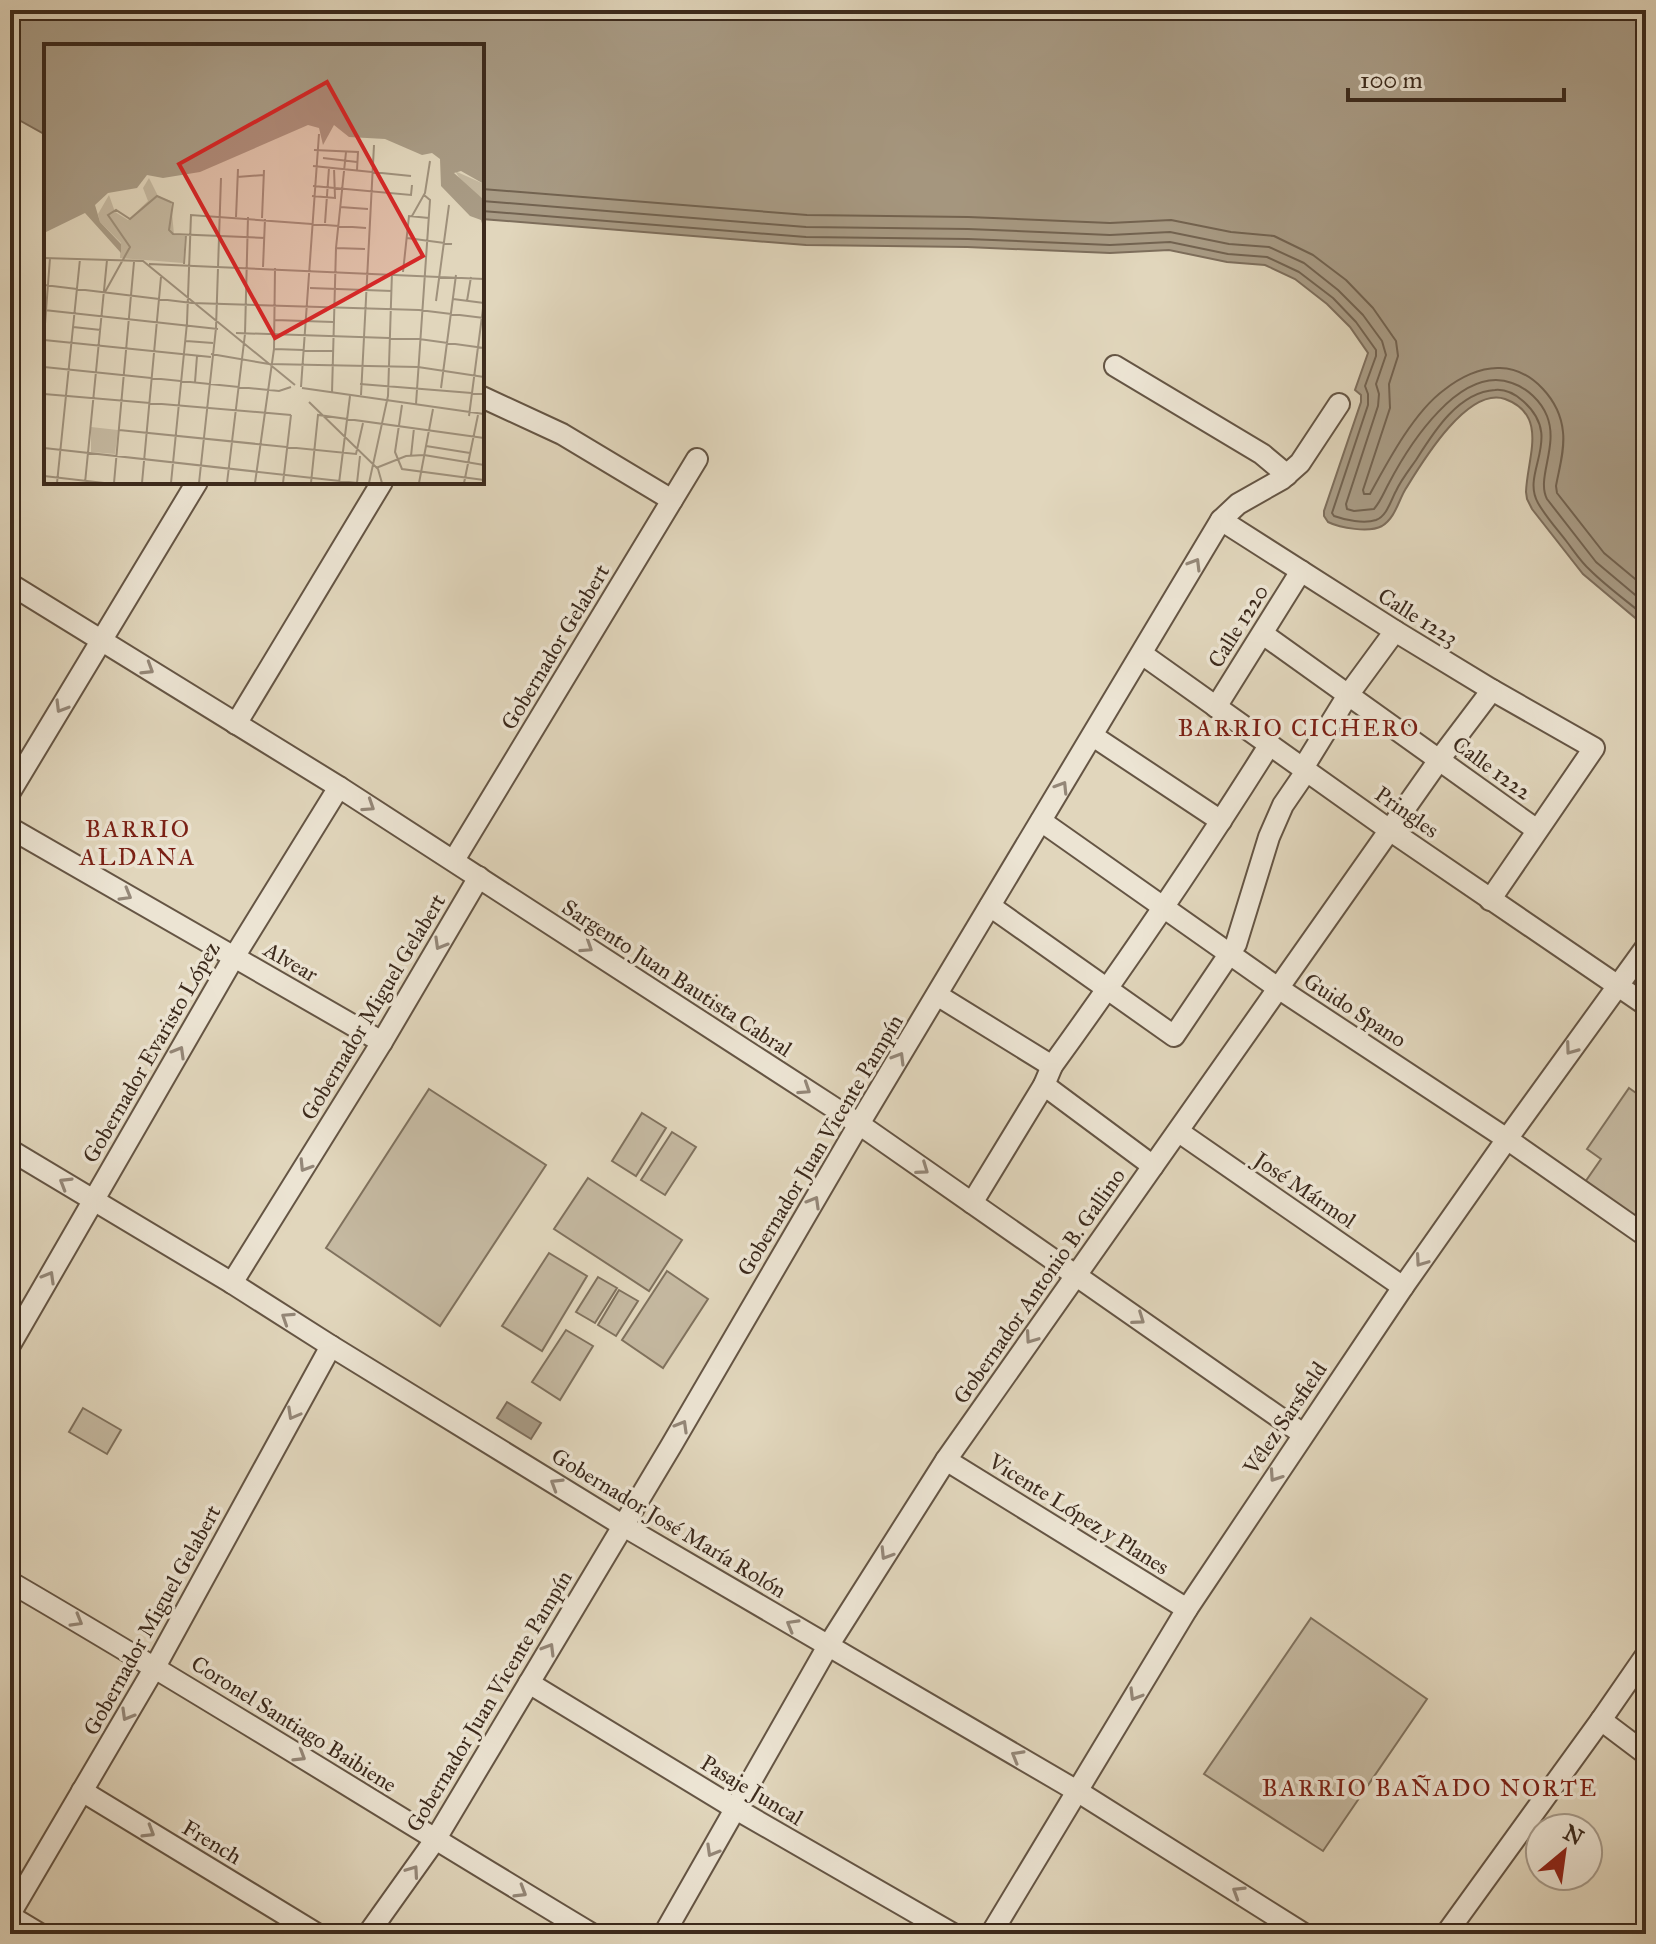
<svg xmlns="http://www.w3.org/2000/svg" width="1656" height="1944" font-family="'IM FELL Great Primer',serif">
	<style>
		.green { fill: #c5b9a1; stroke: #80725e; stroke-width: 2 }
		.water { fill: #a99c86; stroke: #7d6e5c; stroke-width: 2 }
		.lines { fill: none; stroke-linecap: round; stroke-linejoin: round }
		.shore { stroke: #726351; stroke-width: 2 }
		.minor-casing { stroke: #655544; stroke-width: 24 }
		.minor { stroke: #ece4d3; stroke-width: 20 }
		.oneway { stroke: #948778 }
		.labels { text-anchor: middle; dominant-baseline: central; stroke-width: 7; stroke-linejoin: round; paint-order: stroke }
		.street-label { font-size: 22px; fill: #3c2a1c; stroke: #ece4d3 }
		.neighbourhood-label { font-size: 24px; letter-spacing: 2px; fill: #7a1f14; stroke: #ece4d3 }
		.inset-road { fill: none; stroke: #9f917c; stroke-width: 2 }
		.view { fill: #d62828; fill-opacity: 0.15; stroke: #d62828; stroke-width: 4 }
		.inset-edge { fill: none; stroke: #3c2a1c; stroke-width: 4 }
	</style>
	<rect width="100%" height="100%" fill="#e1d6bc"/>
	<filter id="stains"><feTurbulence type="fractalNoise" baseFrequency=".0025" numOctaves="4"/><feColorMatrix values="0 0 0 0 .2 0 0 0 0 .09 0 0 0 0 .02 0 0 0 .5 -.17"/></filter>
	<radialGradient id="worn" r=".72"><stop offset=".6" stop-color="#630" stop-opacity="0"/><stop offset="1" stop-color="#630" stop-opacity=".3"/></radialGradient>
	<!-- green -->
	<g class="green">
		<path d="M1629,1088l17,12v127l-63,-42 18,-26 -14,-10z"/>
		<path d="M429,1089l117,76 -106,161 -114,-78z"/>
		<path d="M642,1113l24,15 -30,48 -24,-15z"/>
		<path d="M672,1132l24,15 -31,48 -24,-15z"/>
		<path d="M588,1178l94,62 -33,51 -95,-62z"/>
		<path d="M549,1253l38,23 -45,75 -40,-25z"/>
		<path d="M667,1271l41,28 -45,69 -41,-28z"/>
		<path d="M598,1277l19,11 -22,35 -19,-11z"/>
		<path d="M619,1290l19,11 -22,35 -18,-11z"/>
		<path d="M566,1330l27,16 -33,54 -28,-18z"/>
		<path d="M83,1408l38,22 -14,24 -38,-22z"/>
		<path d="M1311,1618l116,81 -104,152 -119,-77z"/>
	</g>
	<!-- water -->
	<g class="water">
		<path d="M10,10h1636v617l-63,-53 -51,-65 -5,-10 -1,-7c1,-34 23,-77 -21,-93 -38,-13 -84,65 -100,91 -7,12 -10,28 -23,36 -13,7 -42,2 -54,-4l-4,-6v-5l37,-109v-7l-6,-5 13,-37 -18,-26 -23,-23 -32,-25 -30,-14 -38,-3 -58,-12 -59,3 -143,-6 -161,-2 -324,-26v-173h-436v89l-36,-20z"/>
		<path d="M507,1402l34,21 -10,16 -34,-21z"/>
	</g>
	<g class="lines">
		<!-- shore -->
		<g class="shore">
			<path d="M482,189l325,26 161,2 142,6 61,-3 60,12 43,4 39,19 33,25 27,28 23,33 2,15 -9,28 1,24 -27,82 1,4h6c18,-33 44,-82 74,-104 15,-12 36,-23 56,-22 33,1 60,33 63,64 2,18 -4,37 -7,54l1,7 47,60 42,35"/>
			<path d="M482,201l324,26 162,2 142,6 60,-3 59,12 40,3 35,16 34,27 25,25 19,26 4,14 -10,29 3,10 -1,12 -32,98 1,5 7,2 20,-2c7,-8 10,-17 15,-26 20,-38 71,-119 123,-100 15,5 29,18 35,33 12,30 -11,62 0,83l49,63 50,42"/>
			<path d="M482,211l324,26 162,2 142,6 60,-3 58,12 39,3 32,15 34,26 23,24 20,28v6l-11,30 3,8v11l-36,108 2,3c11,4 30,8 42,4 11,-4 15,-20 20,-29 5,-11 13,-21 20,-31 17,-27 42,-68 79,-70 10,-1 20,4 28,11 42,37 -3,71 15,102 8,14 19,26 29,39 7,9 14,20 23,28 17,17 37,31 56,47"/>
		</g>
		<defs>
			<g id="minor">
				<path d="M1115,366l147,88 25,21"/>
				<path d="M482,397l80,37 110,66"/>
				<path d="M1221,520l174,111 97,59 102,58 -104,152"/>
				<path d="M10,584l329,203 520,337 444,310"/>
				<path d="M1263,634l274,196"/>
				<path d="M1142,654l249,177 255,174"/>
				<path d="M1216,707l85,-136"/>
				<path d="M236,724l146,-242"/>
				<path d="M1093,736l128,85"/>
				<path d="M1303,768l45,-73 47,-64"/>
				<path d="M10,792l187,-310"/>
				<path d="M1041,821l237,167 229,151 139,97"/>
				<path d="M10,828l372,214"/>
				<path d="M454,860l243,-401"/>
				<path d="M990,906l184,130 62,-92 33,-107 14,-32 24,-35"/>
				<path d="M937,995l115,71"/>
				<path d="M1044,1085l109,81"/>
				<path d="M1179,1132l224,155"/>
				<path d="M10,1150l222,133 99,63 291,179 455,266 227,143"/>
				<path d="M972,1203l72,-118 8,-19c76,-105 149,-212 218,-322"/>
				<path d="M232,1283l150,-241 97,-165"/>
				<path d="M10,1345l224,-388 105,-170"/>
				<path d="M946,1460l241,149"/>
				<path d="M10,1582c196,114 387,235 582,352"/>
				<path d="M529,1683l207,126 217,125"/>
				<path d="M1601,1720l45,34"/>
				<path d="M82,1791l235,143"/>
				<path d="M10,1914l145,-247 176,-321"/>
				<path d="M10,1916l30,18"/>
				<path d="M368,1934l67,-94 236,-394 188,-322 362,-604 17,-16 44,-25 18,-16 39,-59"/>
				<path d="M664,1934l164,-288 118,-186 493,-700 53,-70"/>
				<path d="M991,1934l196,-325 216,-322 104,-148 139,-192"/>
				<path d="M1446,1934l155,-214 45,-65"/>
			</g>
		</defs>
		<!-- minor casing -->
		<use href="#minor" class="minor-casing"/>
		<!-- minor -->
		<use href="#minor" class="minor"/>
	</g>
	<!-- one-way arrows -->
	<defs><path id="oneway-chevron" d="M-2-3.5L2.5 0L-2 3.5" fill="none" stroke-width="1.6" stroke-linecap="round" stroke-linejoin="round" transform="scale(2)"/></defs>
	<g class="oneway">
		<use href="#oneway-chevron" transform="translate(1195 564) rotate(-59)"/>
		<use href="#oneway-chevron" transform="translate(148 669) rotate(32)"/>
		<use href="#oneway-chevron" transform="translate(61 707) rotate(121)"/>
		<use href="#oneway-chevron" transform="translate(1062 787) rotate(-58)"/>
		<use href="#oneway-chevron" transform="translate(369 806) rotate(33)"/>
		<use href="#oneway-chevron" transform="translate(126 895) rotate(30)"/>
		<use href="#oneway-chevron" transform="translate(440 944) rotate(120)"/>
		<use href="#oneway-chevron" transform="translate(587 947) rotate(33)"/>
		<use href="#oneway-chevron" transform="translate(1571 1049) rotate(126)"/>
		<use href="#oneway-chevron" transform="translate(179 1052) rotate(-60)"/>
		<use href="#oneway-chevron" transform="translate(899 1058) rotate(-59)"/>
		<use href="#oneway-chevron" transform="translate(805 1089) rotate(33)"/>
		<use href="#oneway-chevron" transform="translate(305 1166) rotate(122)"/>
		<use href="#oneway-chevron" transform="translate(923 1169) rotate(35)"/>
		<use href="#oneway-chevron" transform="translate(65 1183) rotate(-149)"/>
		<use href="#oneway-chevron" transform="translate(814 1202) rotate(-60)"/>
		<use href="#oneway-chevron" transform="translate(1421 1261) rotate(125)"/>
		<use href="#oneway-chevron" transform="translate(49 1277) rotate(-60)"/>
		<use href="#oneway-chevron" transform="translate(287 1318) rotate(-147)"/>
		<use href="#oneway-chevron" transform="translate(1139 1319) rotate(35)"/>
		<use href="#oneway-chevron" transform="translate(1031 1338) rotate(125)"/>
		<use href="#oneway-chevron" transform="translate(293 1414) rotate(119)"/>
		<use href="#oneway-chevron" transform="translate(682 1426) rotate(-60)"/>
		<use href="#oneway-chevron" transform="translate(1275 1476) rotate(124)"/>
		<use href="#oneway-chevron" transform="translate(556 1484) rotate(-148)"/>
		<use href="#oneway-chevron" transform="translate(886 1554) rotate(122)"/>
		<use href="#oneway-chevron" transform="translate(77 1621) rotate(30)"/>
		<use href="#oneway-chevron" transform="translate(792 1625) rotate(-150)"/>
		<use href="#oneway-chevron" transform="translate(549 1649) rotate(-59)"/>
		<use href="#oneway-chevron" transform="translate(1135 1695) rotate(121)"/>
		<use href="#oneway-chevron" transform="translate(127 1715) rotate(120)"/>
		<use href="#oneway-chevron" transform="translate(300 1756) rotate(32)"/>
		<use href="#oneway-chevron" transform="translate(1017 1756) rotate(-150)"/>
		<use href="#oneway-chevron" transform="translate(149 1832) rotate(31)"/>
		<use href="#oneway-chevron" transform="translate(712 1851) rotate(120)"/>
		<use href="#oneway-chevron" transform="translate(413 1871) rotate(-55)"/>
		<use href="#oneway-chevron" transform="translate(521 1892) rotate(31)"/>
		<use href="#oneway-chevron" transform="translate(1238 1892) rotate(-148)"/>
	</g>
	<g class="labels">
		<!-- street labels -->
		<g class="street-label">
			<text transform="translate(1418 617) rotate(32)">Calle 1223</text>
			<text transform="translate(1238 626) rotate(-58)">Calle 1220</text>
			<text transform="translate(555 647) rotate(-59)">Gobernador Gelabert</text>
			<text transform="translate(1492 768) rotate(36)">Calle 1222</text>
			<text transform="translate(1407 812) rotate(35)">Pringles</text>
			<text transform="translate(291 962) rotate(30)">Alvear</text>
			<text transform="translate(677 978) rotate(33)">Sargento Juan Bautista Cabral</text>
			<text transform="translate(373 1007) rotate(-59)">Gobernador Miguel Gelabert</text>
			<text transform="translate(1355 1010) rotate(33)">Guido Spano</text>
			<text transform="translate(151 1052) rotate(-60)">Gobernador Evaristo López</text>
			<text transform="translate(820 1145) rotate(-59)">Gobernador Juan Vicente Pampín</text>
			<text transform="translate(1305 1190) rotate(34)">José Mármol</text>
			<text transform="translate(1039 1286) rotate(-55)">Gobernador Antonio B. Gallino</text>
			<text transform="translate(1285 1418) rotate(-56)">Vélez Sarsfield</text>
			<text transform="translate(1079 1514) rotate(32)">Vicente López y Planes</text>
			<text transform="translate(669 1523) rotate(31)">Gobernador José María Rolón</text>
			<text transform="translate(152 1620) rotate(-61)">Gobernador Miguel Gelabert</text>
			<text transform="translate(489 1701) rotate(-59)">Gobernador Juan Vicente Pampín</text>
			<text transform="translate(294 1724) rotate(32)">Coronel Santiago Baibiene</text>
			<text transform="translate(752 1790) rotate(31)">Pasaje Juncal</text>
			<text transform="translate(212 1842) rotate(31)">French</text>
		</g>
		<!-- neighbourhood labels -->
		<g class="neighbourhood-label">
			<text x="1299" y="728">BARRIO CICHERO</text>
			<text x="138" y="829">BARRIO<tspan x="138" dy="28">ALDANA</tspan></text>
			<text x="1430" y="1788">BARRIO BAÑADO NORTE</text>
		</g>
	</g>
	<!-- overview -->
	<g transform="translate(44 44)">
		<rect width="440" height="440" fill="#e1d6bc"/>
		<path d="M411,127l29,13v16l-19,-13zM105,134l9,18 13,5 3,34 11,1 -2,27 -63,-5 1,-15 -21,-21 -2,-8 11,-19 6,17 13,8 20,-19 -5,-13zM47,383l27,3 -3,24 -24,-2z" fill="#c5b9a1"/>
		<path d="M0,1h440v139l-23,-13 -7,2 30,27v30l-3,-10 -11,-4 -29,-30 -1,-27 -8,-6 -10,2 -37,-16 -36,-2 -15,-12 -11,20 -4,-17 -11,-3 -108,47 -37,6 -16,-3 -10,13 -29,5 -13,12 5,17 21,22v9l-36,-40 -41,20z" fill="#a99c86"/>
		<path class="inset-road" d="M270,106l44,2 -1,18M279,114l34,4M269,122l98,10M193,133l27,-2M269,142l98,9 1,-10M268,152l23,2 -1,-30M296,163l28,2M368,172l13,-23 5,-32M192,173l2,-48M218,174l2,-48M281,179l4,-55M363,194l45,6M292,204l29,1M0,214l99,3 152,124M105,220l335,15M140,220l2,-29M219,223l2,-48M359,228l6,-56 20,2M0,241l148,18 227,7 65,8M266,244l82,3M61,248l25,-45 -22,-32 8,-5 14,9 27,-23 16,7 -4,27 4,4 92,4M409,255l31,4M392,257l13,-96M423,257l4,-24M0,266l174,19M231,276l58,2M29,283l28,3M192,289l183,6 65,9M0,293l6,-79M0,296l167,17M142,297l27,2M230,305l59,2M167,310l58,10 149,3 66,10M0,323l235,24 12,-4M151,338l2,-26M316,340l124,10M257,343l18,-253M258,344l182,26M397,344l15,-113M288,349l4,-145 10,-96M0,350l247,21M317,351l13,-250M265,358l69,67 4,14M372,360l14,-204 -6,-5M358,361l-7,47 7,17 82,11M425,372l15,-115M75,386l237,24 7,-31M382,402l44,7M0,404l314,35M380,411l60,10M367,412l3,-28M332,424l30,-12 18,-1M0,432l60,7M13,439l23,-224M41,439l22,-223M70,439l20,-221M98,439l19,-206M127,439l16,-160 4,-108 175,13M155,439l17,-155 5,-150M183,439l18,-149 3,-117M211,439l19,-134 1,-81M239,439l8,-68M267,439l7,-68 166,23M295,439l11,-87M313,439l3,-27M325,439l19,-87 4,-124M375,439l14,-74M420,439l14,-68"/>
		<path class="view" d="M283,38l96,174 -148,82 -96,-174z"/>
		<rect width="440" height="440" class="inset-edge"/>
	</g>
	<!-- margin -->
	<rect width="1656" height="1944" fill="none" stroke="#e1d6bc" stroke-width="40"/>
	<rect x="12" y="12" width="1632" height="1920" fill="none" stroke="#3c2a1c" stroke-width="4"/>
	<rect x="20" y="20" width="1616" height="1904" fill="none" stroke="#3c2a1c" stroke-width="2"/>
	<!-- north arrow -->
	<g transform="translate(1564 1852) rotate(29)"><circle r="38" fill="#ece4d3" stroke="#a69a8a" stroke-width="2"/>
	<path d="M0-6L14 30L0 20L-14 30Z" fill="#8f2418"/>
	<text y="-12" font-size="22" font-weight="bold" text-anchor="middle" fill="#3c2a1c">N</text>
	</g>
	<!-- scale -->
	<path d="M1348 88v12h216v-12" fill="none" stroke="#3c2a1c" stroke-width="4"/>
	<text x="1360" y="88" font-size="24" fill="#3c2a1c" stroke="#ece4d3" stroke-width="6" paint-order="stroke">100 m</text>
	<rect width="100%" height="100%" filter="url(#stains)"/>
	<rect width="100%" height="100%" fill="url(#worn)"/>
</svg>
